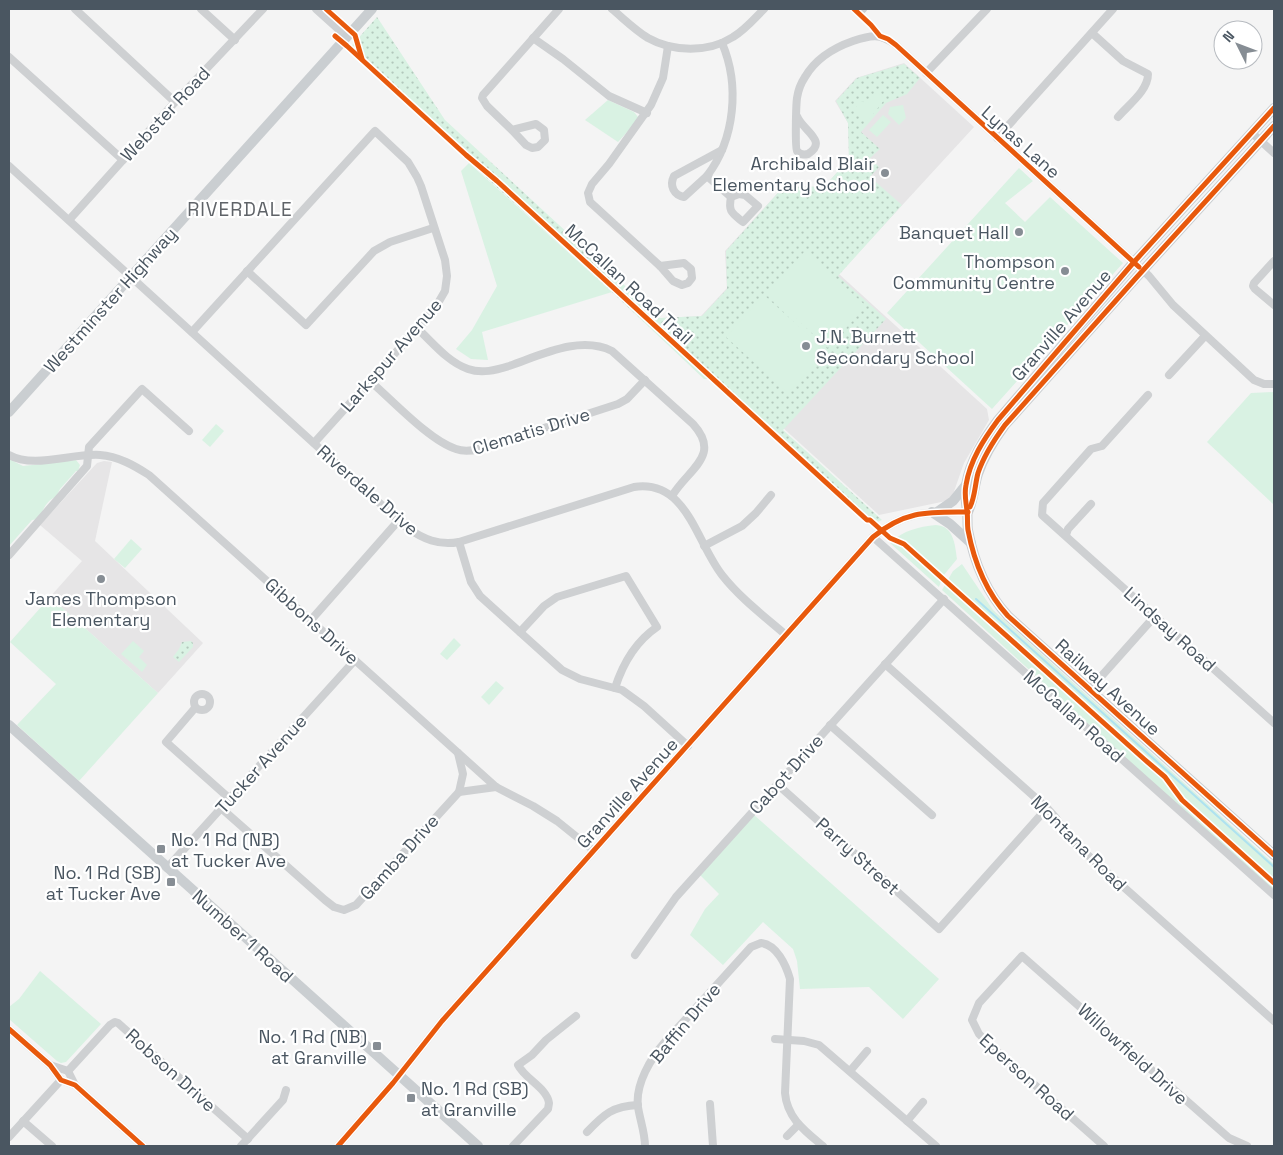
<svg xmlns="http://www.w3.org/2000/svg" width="1283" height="1155" font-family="'Space Grotesk',sans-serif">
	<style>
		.education { fill: #e6e5e6 }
		.grass { fill: url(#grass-dots) }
		.park { fill: #d9f2e3 }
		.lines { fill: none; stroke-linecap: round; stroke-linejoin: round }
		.stream { stroke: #aee2f0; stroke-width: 2 }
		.minor { stroke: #ced0d2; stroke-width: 8 }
		.major { stroke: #caced1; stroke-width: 10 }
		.cycleway-casing { stroke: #fff; stroke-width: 8 }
		.cycleway { stroke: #e8590c; stroke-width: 5 }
		.poi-dot { fill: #868d94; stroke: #fff; stroke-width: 2 }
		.labels { text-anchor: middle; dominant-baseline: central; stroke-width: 4.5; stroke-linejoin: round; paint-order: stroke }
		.street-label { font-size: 18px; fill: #4a5661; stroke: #fff }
		.poi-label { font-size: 18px; fill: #4a5661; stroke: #fff; text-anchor: end }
		.neighbourhood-label { font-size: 19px; letter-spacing: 1px; fill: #5f6368; stroke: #fff }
	</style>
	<defs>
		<pattern id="grass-dots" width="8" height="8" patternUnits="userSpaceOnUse" patternTransform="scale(1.25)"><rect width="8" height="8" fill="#d9f2e3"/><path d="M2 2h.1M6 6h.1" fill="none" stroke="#b2c7bb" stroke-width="1.8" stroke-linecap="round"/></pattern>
	</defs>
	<rect width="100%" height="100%" fill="#f4f4f4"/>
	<!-- education -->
	<g class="education">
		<path d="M904,63l70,64 -135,147 148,135 2,11 -25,43 -13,37 -72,15 -217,-197 39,-2 26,-28 -2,-37 59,-65 40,1 25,-28 -1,-36 -13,-22 21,-23z"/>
		<path d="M104,461l8,1 -17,79 108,102 -45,50 -108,-96 32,-36 -42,-36 57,-62z"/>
	</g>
	<!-- grass -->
	<g class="grass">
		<path d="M377,17l68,103 215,198 42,-2 25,-27 -1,-38 58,-65 40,1 25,-28 -1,-36 -12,-22 21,-23 47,-14 16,14 -13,16 -21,9 -25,29 19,17 -10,9 9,9 -9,10 32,28 -64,71 48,43 -103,111 99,90 -11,5 -162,-146h-5l-92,-87 -265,-241z"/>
		<path d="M191,641l2,2v4l-14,15 -6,-5 6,-8 3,-7z"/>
	</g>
	<!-- park -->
	<g class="park">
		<path d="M877,92l8,7 -19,24 -13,-13 9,-9 5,3z"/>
		<path d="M608,100l26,12 4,5v3l-20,22 -33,-22z"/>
		<path d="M903,105l3,13 -7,7 -11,-11 2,-7z"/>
		<path d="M883,115l8,7 -14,15 -8,-7z"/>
		<path d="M469,163l143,129 -130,40 6,28 -17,-1 -15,-10 16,-19 25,-44 -36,-115z"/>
		<path d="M1019,168l14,13 -28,22 20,19 25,-25 73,66 -131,146 -105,-96z"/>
		<path d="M805,251l61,55 -38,42 -61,-56z"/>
		<path d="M764,295l62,56 -38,42 -62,-56z"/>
		<path d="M1274,392v113l-67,-63 44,-49z"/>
		<path d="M216,424l8,7 -14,16 -8,-7z"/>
		<path d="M9,459l14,7 53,-6 4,5 -2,6h-2l-16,18 -4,8c-11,4 -12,13 -18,22l-6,1 -23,26z"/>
		<path d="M936,525c18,1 19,20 21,34l-14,17 -4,11 -49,-44c14,-13 28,-16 46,-18z"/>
		<path d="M131,539l11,10 -17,19 -11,-9z"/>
		<path d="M962,564l31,46 281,254v30l-332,-304 11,-19z"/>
		<path d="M50,597l108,96 -79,88 -62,-56 39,-41 -46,-42z"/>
		<path d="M454,638l7,7 -14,15 -7,-6z"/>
		<path d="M133,641l11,10 -5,6 8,8 -5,7 -21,-18z"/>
		<path d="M496,681l8,7 -15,17 -8,-8z"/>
		<path d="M754,815l185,164 -36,40 -34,-32 -69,2 -3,-28 -4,-12 -30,-27 -40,43 -33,-30 15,-26 14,-15 -20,-20z"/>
		<path d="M40,971l61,53 -35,38 -5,1 -4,-2 -48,-42v-12l10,-8z"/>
	</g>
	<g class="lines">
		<!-- stream -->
		<path class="stream" d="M976,599l298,268"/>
		<!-- minor -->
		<g class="minor">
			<path d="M75,9l100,93"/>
			<path d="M201,9l34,31"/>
			<path d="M316,9l30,27"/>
			<path d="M612,9c12,10 23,21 36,29 25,14 60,15 85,-1 12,-7 21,-18 31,-28"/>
			<path d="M859,13l4,-4"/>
			<path d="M1092,33l31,28 25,13c0,17 -20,31 -30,43"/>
			<path d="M533,38l30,21 46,37 38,17"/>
			<path d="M722,43c18,42 13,96 -15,133l24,21"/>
			<path d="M9,57l114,103"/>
			<path d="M926,73l61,-64"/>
			<path d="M797,116c5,14 32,25 11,38 -4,1 -8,1 -11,-3 -2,-3 -1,-46 0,-53 1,-7 4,-15 8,-21 11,-19 28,-29 48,-36 18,-6 27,-8 43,4l253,231 24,29 81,75 10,4h10"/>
			<path d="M512,130l24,-6 8,6 1,10 -7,7 -6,1 -6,-3 -14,-15 -25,-24 -5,-8 1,-3 76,-86"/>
			<path d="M1252,133l22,20"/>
			<path d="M997,138l116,-129"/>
			<path d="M9,166l397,361c17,12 33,19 53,15l175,-55c53,-8 62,55 88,88 18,23 42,41 64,60"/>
			<path d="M707,176l-23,21c-10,-2 -15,-11 -10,-21l48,-26"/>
			<path d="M739,194l6,1 13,11 -15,16c-11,-9 -15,-10 -12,-25z"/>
			<path d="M69,220l106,-118 88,-93"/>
			<path d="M1274,261l-20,22 -1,3 2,3 19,16"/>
			<path d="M660,266l24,-3 7,6 1,9 -4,5 -6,2 -9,-4 -13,-15 -70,-64 -2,-9 4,-9 17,-20 42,-59 12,-27 5,-32"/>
			<path d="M247,271l59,54 68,-74 16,-9 43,-14"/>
			<path d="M418,329c15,14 30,33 50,40 14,5 28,1 41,-3 32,-11 71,-31 103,-15l81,73c29,32 -5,45 -21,72"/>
			<path d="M192,332l183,-201 33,31 9,15 4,9 24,74 2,16 -2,15 -11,19 -120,133"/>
			<path d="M1169,375l36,-39"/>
			<path d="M370,381c22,19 60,60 86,68 8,3 15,2 23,0l139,-45 9,-5 18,-19"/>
			<path d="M1148,395l-46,51 -11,3 -48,54 -1,12 232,208"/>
			<path d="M9,455c25,14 63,-2 91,0 18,1 35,11 49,20l347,312 37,19 24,15 36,29"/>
			<path d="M1066,535l2,-6 23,-25"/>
			<path d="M873,537l401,358"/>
			<path d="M459,542l12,40 9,14 82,74 18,9 42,11 22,16 44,40"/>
			<path d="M704,546l38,-20 14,-13 15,-18"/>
			<path d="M9,555l78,-89 2,-19 53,-58 47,42"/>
			<path d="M311,620l88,-100"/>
			<path d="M520,632l24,-26 13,-9 69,-21 31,51c-22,15 -34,36 -42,61"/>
			<path d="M885,664l162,144 9,10 16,23 202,180"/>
			<path d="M1090,689l65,-73"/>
			<circle cx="202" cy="702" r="8"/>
			<path d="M195,708l-29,34 64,57"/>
			<path d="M830,725l102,90"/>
			<path d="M458,753l5,21 -4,18"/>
			<path d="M777,784l162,145 108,-121"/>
			<path d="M221,808l104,92 9,7 10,3 12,-5 103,-113 37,-5"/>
			<path d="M167,868l188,-208"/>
			<path d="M635,955l41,-58 268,-298"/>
			<path d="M9,1029l41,36 11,15 14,5 68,61"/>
			<path d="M775,1039l29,2 15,4 117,101"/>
			<path d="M50,1065l18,6 7,14"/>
			<path d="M68,1071l42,-46 5,-3 3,1 130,116"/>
			<path d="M850,1071l17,-20"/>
			<path d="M710,1104l3,42"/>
			<path d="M23,1121l29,25"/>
			<path d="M907,1121l16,-19"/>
			<path d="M587,1132c17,-18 26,-26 51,-27"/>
			<path d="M787,1136l11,-11"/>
			<path d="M9,1137l52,-57"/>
			<path d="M241,1146l42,-46 3,-10"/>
			<path d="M338,1146l55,-63 49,-62 431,-484c33,-27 55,-25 95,-25"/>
			<path d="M513,1146l35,-37 1,-6c-2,-15 -24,-24 -31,-38l14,-10 14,-15 30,-24"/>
			<path d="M645,1146c0,-13 -5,-26 -7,-39 -3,-23 13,-49 27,-65l86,-95 10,-4c16,2 25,22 29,36l-5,114c2,25 20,38 38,53"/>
			<path d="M1104,1146l-112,-99 -13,-13 -7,-14 7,-17 43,-47 199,175 8,7 18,8"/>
		</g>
		<!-- major -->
		<g class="major">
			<path d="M1274,108l-140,154 -136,158c-14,19 -28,40 -32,65 -2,10 0,16 1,26 1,6 0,13 1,19 6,32 18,62 40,86l266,239"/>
			<path d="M9,412l363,-403"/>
			<path d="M932,512l18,12 21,19"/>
			<path d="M937,512l16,-11 12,-15"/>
			<path d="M968,512c6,-13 6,-26 10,-38 6,-18 16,-34 27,-49l131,-147 138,-152"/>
			<path d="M9,725l469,421"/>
		</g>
		<defs>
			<g id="cycleway">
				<path d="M326,9l29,26 7,24"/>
				<path d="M854,9l17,16 9,11 8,3 8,6 243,222"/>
				<path d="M335,36l12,10 119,109 31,26 370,339h3l20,18 14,6 240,215 21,18 17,23 92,83"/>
				<path d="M1274,108l-140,154 -136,158c-14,19 -28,40 -32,65 -2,10 0,16 1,26 1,6 0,13 1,19 6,32 18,62 40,86l266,239"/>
				<path d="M970,507c5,-10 5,-23 8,-34 6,-18 16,-33 27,-48l131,-147 138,-152"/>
				<path d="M9,1029l41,36 11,15 14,5 68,61"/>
				<path d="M338,1146l55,-63 49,-62 431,-484c33,-27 55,-25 95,-25"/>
			</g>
		</defs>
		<!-- cycleway casing -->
		<use href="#cycleway" class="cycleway-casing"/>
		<!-- cycleway -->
		<use href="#cycleway" class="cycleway"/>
	</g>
	<!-- markers -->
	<g class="poi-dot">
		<circle cx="885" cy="173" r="5"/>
		<circle cx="1019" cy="232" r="5"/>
		<circle cx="1065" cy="271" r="5"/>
		<circle cx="806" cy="346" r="5"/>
		<circle cx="101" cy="579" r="5"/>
		<rect x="156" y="844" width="10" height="10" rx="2.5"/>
		<rect x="166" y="877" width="10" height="10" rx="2.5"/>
		<rect x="372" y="1041" width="10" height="10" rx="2.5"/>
		<rect x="406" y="1093" width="10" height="10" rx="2.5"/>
	</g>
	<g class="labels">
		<!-- street labels -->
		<g class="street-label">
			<text transform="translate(165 114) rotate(-47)">Webster Road</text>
			<text transform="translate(1021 142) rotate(42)">Lynas Lane</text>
			<text transform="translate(629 284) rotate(43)">McCallan Road Trail</text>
			<text transform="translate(110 300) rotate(-48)">Westminster Highway</text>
			<text transform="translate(1061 325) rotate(-49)">Granville Avenue</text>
			<text transform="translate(391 355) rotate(-49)">Larkspur Avenue</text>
			<text transform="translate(531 431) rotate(-17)">Clematis Drive</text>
			<text transform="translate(368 490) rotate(41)">Riverdale Drive</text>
			<text transform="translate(312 621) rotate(42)">Gibbons Drive</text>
			<text transform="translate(1170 629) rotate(42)">Lindsay Road</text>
			<text transform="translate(1108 687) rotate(42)">Railway Avenue</text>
			<text transform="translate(1074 716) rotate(42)">McCallan Road</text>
			<text transform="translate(261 764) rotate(-48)">Tucker Avenue</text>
			<text transform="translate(786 774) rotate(-48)">Cabot Drive</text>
			<text transform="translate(627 793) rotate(-48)">Granville Avenue</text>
			<text transform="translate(1079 843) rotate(45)">Montana Road</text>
			<text transform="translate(858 856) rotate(42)">Parry Street</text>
			<text transform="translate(399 857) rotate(-48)">Gamba Drive</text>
			<text transform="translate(243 936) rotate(42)">Number 1 Road</text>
			<text transform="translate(685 1023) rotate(-50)">Baffin Drive</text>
			<text transform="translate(1133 1054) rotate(42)">Willowfield Drive</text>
			<text transform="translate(171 1070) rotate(42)">Robson Drive</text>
			<text transform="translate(1027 1077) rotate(42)">Eperson Road</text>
		</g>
		<!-- poi labels -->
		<g class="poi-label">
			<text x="875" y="163">Archibald Blair<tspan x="875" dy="21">Elementary School</tspan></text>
			<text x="1009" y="232">Banquet Hall</text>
			<text x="1055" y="261">Thompson<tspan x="1055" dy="21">Community Centre</tspan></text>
			<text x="816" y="336" text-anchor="start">J.N. Burnett<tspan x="816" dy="21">Secondary School</tspan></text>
			<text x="101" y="598" text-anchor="middle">James Thompson<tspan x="101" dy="21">Elementary</tspan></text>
			<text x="171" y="839" text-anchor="start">No. 1 Rd (NB)<tspan x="171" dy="21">at Tucker Ave</tspan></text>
			<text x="161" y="872">No. 1 Rd (SB)<tspan x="161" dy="21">at Tucker Ave</tspan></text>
			<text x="367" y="1036">No. 1 Rd (NB)<tspan x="367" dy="21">at Granville</tspan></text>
			<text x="421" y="1088" text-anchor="start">No. 1 Rd (SB)<tspan x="421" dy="21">at Granville</tspan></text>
		</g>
		<!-- neighbourhood labels -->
		<g class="neighbourhood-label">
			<text x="240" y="209">RIVERDALE</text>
		</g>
	</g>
	<!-- border -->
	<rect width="1283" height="1155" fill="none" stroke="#4a5661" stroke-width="20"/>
	<!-- north arrow -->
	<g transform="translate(1238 45) rotate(312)"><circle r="24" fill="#ffffff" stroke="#b7bbc0"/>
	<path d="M0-4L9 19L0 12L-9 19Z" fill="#868d94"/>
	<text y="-8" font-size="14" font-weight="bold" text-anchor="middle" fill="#4a5661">N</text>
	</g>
</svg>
